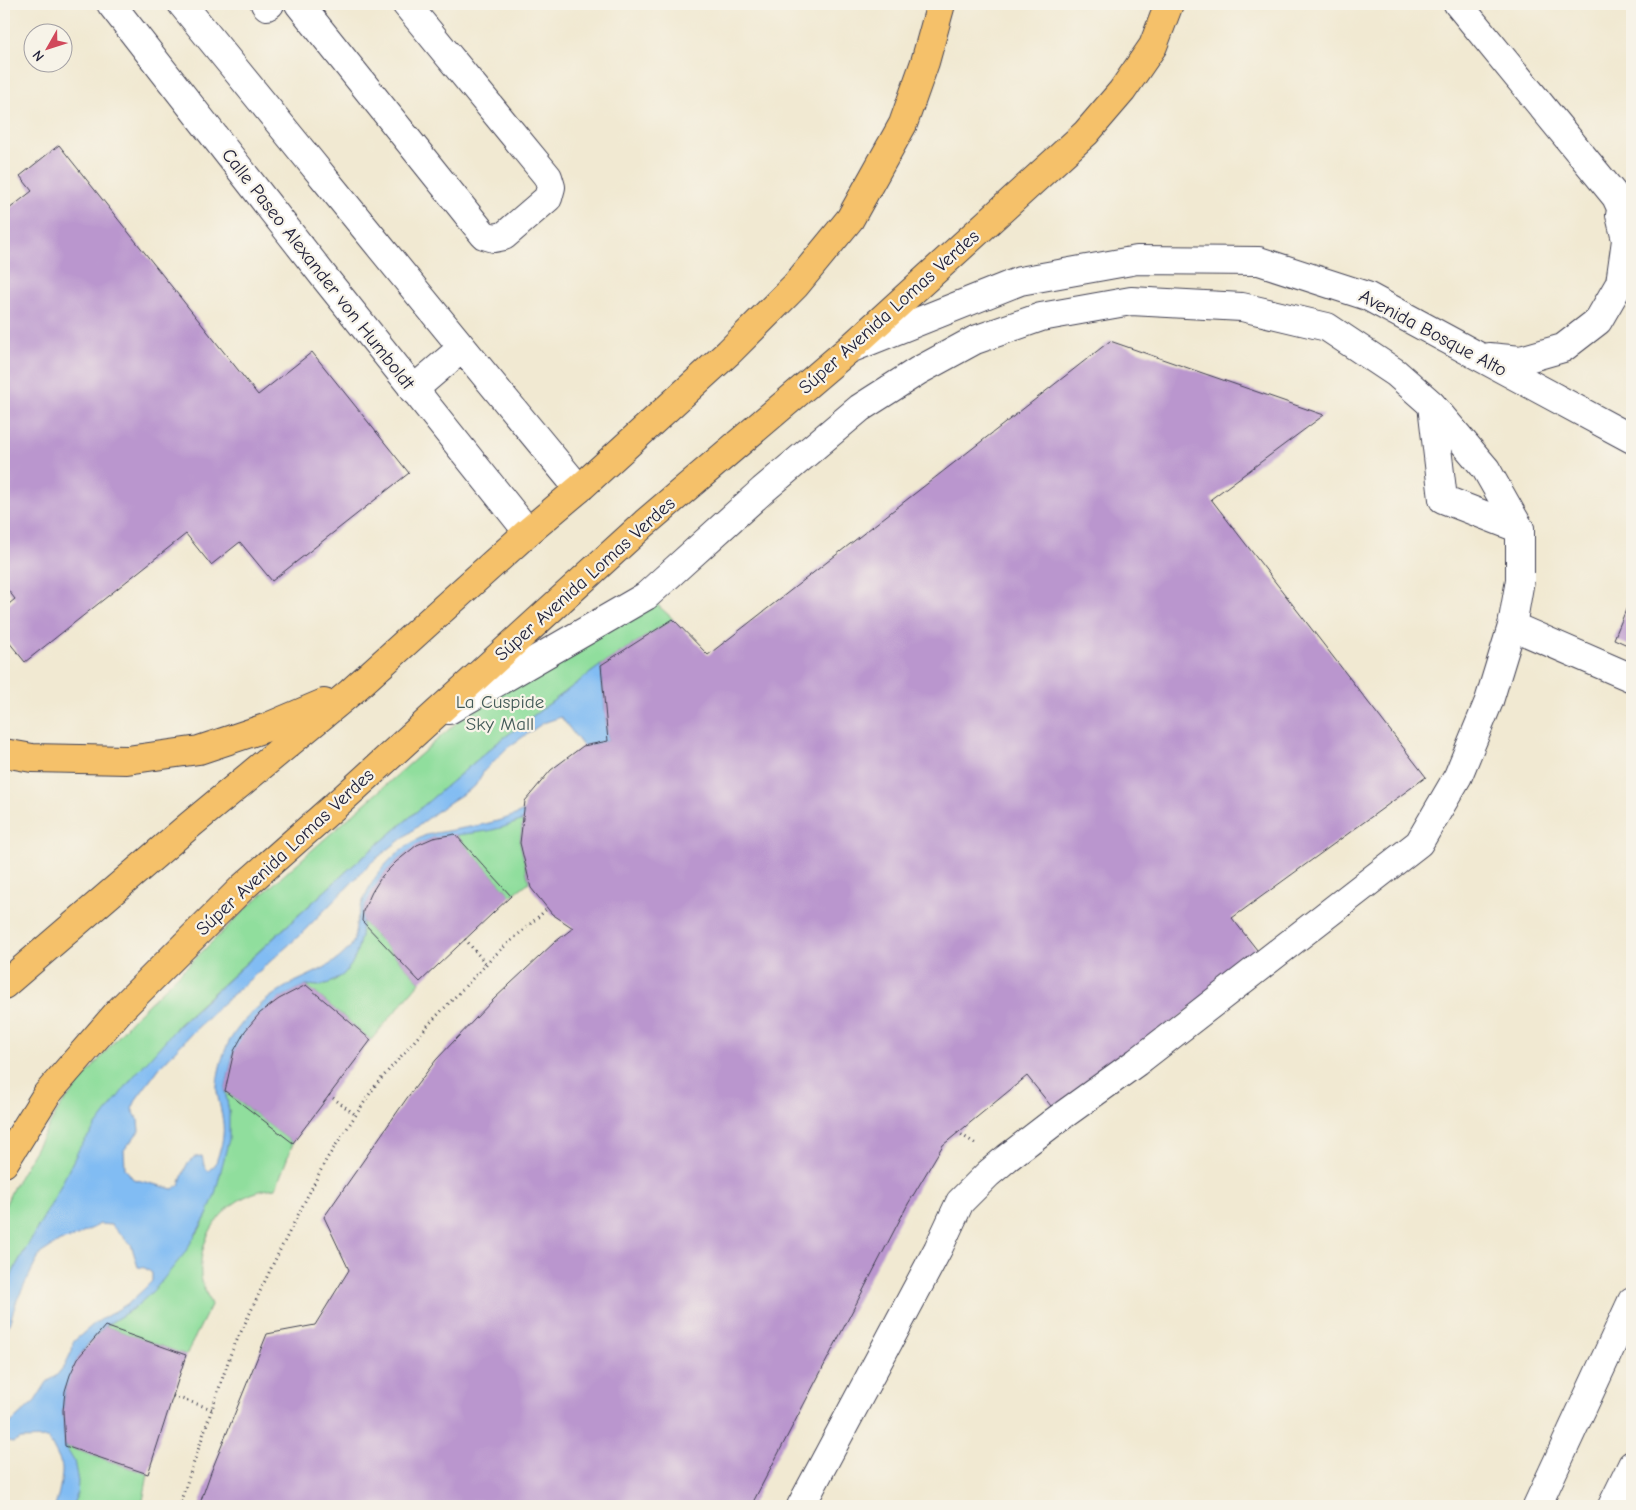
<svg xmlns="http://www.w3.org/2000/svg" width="1636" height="1510" font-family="'Comic Neue',sans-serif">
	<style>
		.green { fill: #90de9d; stroke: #59806c }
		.water { fill: #81bcf3; stroke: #526f97 }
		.building { fill: #ba96ce }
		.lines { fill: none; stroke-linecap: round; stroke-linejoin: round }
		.minor-casing { stroke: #414052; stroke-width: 30 }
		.major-casing { stroke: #414052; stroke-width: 30 }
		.path { stroke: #414052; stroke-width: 3; stroke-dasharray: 1 4; stroke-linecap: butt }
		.minor { stroke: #fff; stroke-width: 28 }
		.major { stroke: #f5c16b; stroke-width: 28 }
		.labels { text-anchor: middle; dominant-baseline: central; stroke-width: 4.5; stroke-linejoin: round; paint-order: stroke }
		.street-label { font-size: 19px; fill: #22223b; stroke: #f7f3e8 }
		.park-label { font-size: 19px; fill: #435a58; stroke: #f7f3e8 }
	</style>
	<rect width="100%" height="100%" fill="#f7f3e8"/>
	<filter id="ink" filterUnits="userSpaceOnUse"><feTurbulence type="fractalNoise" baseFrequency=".02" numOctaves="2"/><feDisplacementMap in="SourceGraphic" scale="10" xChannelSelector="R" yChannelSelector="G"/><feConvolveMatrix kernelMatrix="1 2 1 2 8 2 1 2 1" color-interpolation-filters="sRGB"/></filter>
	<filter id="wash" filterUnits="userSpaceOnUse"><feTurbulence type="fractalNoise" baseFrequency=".0096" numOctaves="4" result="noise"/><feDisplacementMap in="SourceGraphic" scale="20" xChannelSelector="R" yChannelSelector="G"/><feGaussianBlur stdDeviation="1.12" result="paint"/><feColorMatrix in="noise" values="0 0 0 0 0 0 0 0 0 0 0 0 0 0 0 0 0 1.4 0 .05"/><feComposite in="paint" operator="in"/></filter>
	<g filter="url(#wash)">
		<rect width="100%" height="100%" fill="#f1e9d2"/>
		<!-- green -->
		<g class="green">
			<path d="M651,599l22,20 -72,46 -104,78 -148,126 -171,156 -123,172 -38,67 -13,28v-84l9,-20 47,-81 71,-86 120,-117 237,-209z"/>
			<path d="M523,820l-3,23 9,39 -18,14 -56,-62c24,-1 45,-5 68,-14z"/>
			<path d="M362,921l58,61 -49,58 -65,-55c40,5 54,-30 56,-64z"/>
			<path d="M225,1091l68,52 -17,45c-45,4 -79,42 -75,88 1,9 7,20 10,29l-25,50 -81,-29 32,-20 61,-74 9,-17 13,-41 9,-63z"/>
			<path d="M65,1446l83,28 -6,32h-70l5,-11z"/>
		</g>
		<!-- water -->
		<path class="water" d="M601,665l7,76 -25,5 -22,-29 -18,6 -36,25 -23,23 -9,15 -31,20 -71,55 -73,74 -78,69 -31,30 -31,33 -23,31 -5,11 6,11 1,11 -15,19 1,18 8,11 40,10 6,-4 7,-19 8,-9 8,-1 2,9 4,6 7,-6c3,-9 7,-19 8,-29 2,-15 -4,-30 -6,-45 -1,-14 6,-39 13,-51 13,-22 35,-41 57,-54 22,-12 48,-19 64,-40 5,-7 4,-21 7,-29 9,-36 31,-63 64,-80 7,-4 17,-4 25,-6 27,-5 53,-8 77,-20l-1,9 -19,7 -16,4 -55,7 -16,7 -21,17 -14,14 -19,35 -2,25 -5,19 -5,10 -8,10 -14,8 -11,3 -12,-1 -27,14 -45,52 -9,40 4,20v28l-14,55 -8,21 -23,39 -28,34 -19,18 -32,20 -16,17 -11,15 -13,33 -2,20 2,35 9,15 4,20 -1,14 -5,11h-17c3,-8 8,-30 7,-39 -1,-5 -11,-24 -14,-29l-27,1 -9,4 -8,-3v-11l31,-28 12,-19 10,-7 8,-10 7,-14 1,-9 22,-19 34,-20 14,-13 9,-9v-8l-7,-5 -7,-1 -7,-23 -20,-19 -11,-1 -27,14 -13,3 -20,13 -23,46 -13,39v-47l13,-28 38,-67 25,-50 53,-70 46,-52 170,-156 148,-126z"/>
		<g id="blocks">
			<!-- building -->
			<g class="building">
				<path d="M59,145l199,250 54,-43 97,121 -137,108 -32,-39 -29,23 -25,-31 -161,128 -21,-26v-28l11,-9 -11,-14v-372l28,-22 -12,-15z"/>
				<path d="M1110,341l214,74 -113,84 215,278 -194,141 29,37 -206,156 -28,-35 -84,69 -35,59 -157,302h-552l12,-34 56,-138 48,-9 34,-55 -25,-53 83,-119 29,-38 58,-61 61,-57 18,-14 -21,-14 -21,-26 -11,-45 5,-42 26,-31 32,-24 25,-5 -7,-76 72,-46 35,36z"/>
				<path d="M1632,595v52l-18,-8z"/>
				<path d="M455,834l56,62 -91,86 -58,-61 1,-10 9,-19 10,-16 14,-14 21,-17 16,-7z"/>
				<path d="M306,985l65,55 -78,103 -68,-52 9,-40 11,-20 15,-18 19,-14z"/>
				<path d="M105,1326l81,29 -38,119 -83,-28 -2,-35 2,-20 5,-16 8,-17z"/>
			</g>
		</g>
	</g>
	<g filter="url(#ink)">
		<use href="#blocks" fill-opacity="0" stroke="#414052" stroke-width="1"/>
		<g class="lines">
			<defs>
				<g id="minor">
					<path d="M111,4l214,274 203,254"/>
					<path d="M182,4c132,161 263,324 397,485"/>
					<path d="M265,4l2,2 3,-2"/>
					<path d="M299,4l185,231 10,3 10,-2 44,-38 3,-11 -3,-10 -142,-173"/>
					<path d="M1458,4l158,193 16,35"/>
					<path d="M852,348l168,-67 117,-21 122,1 108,35 265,143"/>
					<path d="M1489,357l32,3 42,-12 35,-27 22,-38 6,-43 -6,-25"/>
					<path d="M413,390l49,-42"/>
					<path d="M1432,405l11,94 77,30"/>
					<path d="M1512,626l120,52"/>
					<path d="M449,710l197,-114 117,-106 97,-82 58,-37 57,-31 66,-23 90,-16 111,6 85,20 69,46 34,30 56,66 34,60v51l-8,46 -23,75 -31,75 -39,67 -282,219 -82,59 -48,37 -19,16 -28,28 -22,47 -137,257"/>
					<path d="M1537,1506l95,-205"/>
					<path d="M1612,1506l20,-41"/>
				</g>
				<g id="major">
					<path d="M4,753l28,5 95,2 72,-10 66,-22 59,-25"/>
					<path d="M4,985l186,-160 161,-133 177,-160 51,-43 150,-137 66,-66 55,-67 53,-95 22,-62 16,-58"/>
					<path d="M4,1163l43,-69 73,-84 123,-123 103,-91 299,-273 203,-173 238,-217 36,-42 31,-45 16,-42"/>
				</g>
			</defs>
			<!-- minor casing -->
			<use href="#minor" class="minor-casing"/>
			<!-- major casing -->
			<use href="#major" class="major-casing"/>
			<!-- path -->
			<g class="path">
				<path d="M465,939l21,25"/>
				<path d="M329,1095l27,20"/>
				<path d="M957,1132l19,12"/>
				<path d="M173,1396l39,13"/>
				<path d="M179,1506l52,-153 43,-91 52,-102 49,-74 55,-63 65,-68 52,-46"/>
			</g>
			<!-- minor -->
			<use href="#minor" class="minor"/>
			<!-- major -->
			<use href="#major" class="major"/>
		</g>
	</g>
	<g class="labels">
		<!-- street labels -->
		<g class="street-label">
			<text transform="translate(318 269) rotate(52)">Calle Paseo Alexander von Humboldt</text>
			<text transform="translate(889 312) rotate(-42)">Súper Avenida Lomas Verdes</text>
			<text transform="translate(1433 333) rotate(28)">Avenida Bosque Alto</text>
			<text transform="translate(585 579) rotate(-42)">Súper Avenida Lomas Verdes</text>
			<text transform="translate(285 852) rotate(-43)">Súper Avenida Lomas Verdes</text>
		</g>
		<!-- park labels -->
		<g class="park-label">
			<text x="500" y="702">La Cuspide<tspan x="500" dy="22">Sky Mall</tspan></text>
		</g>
	</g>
	<!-- margin -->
	<rect width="1636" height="1510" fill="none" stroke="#f7f3e8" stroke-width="20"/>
	<!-- north arrow -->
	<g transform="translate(48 48) rotate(231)"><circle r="24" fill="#f7f3e8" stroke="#a29fa3"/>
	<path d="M0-4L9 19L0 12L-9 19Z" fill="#d1495b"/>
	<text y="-8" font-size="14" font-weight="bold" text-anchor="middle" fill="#22223b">N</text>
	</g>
</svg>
